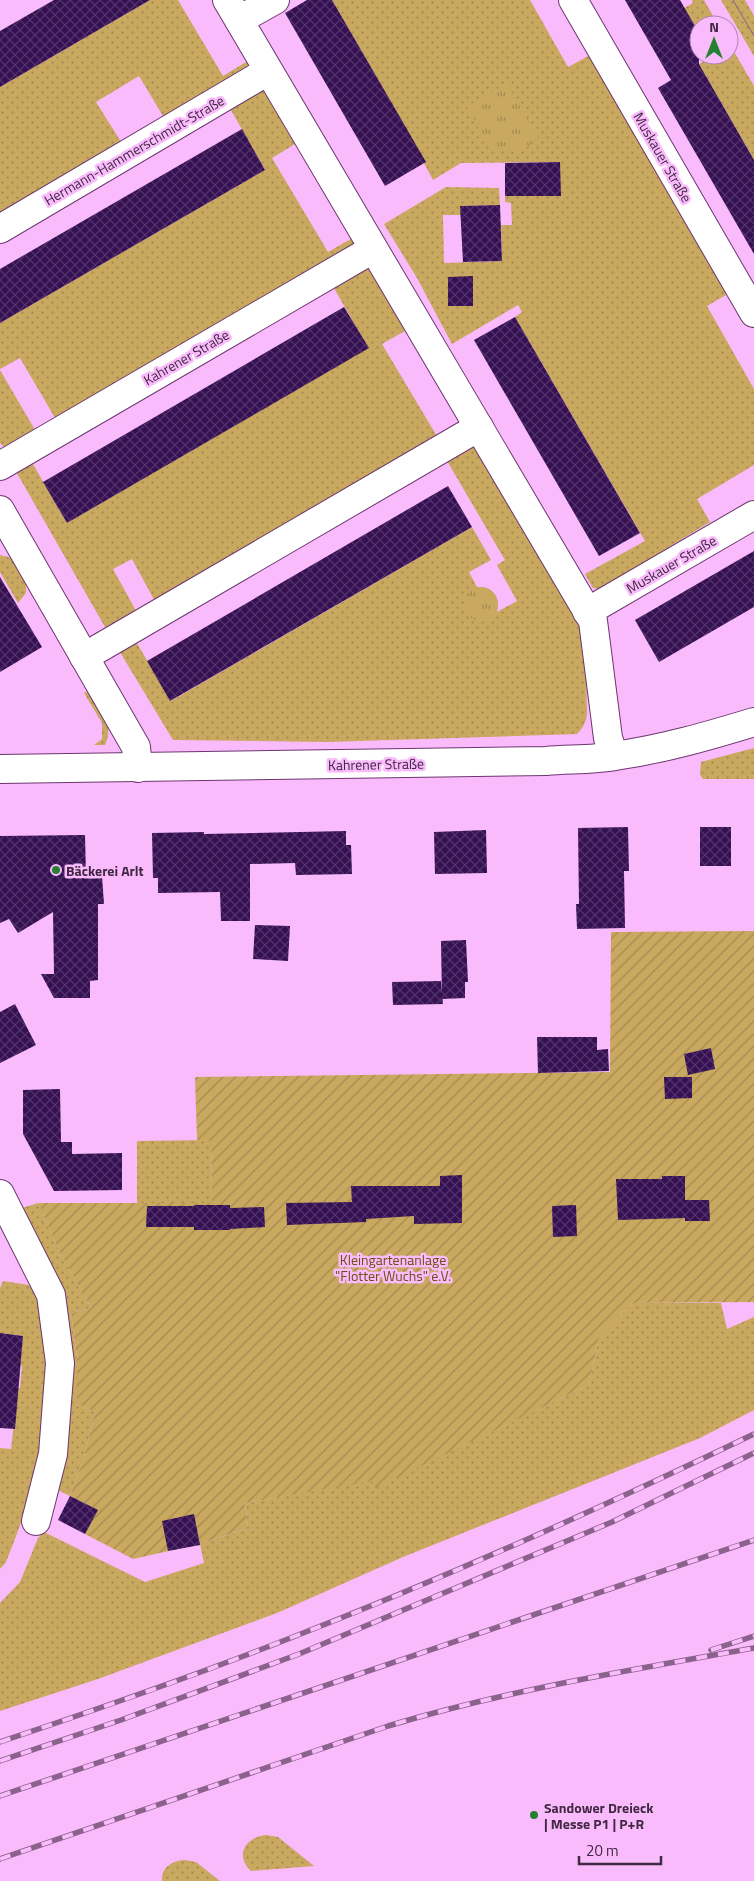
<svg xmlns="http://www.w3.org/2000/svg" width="754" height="1881" font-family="'Titillium Web',sans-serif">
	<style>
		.grass { fill: url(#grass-dots) }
		.park { fill: url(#park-tufts) }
		.garden { fill: url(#garden-furrows) }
		.building { fill: url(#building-cross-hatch) }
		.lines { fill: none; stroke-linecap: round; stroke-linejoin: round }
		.minor-casing { stroke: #6c376f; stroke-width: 30 }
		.minor { stroke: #fff; stroke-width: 28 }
		.tram { stroke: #8a628b; stroke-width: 1 }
		.rail-casing { stroke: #8a628b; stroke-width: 5.5 }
		.rail { stroke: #fabbfc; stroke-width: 4; stroke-dasharray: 11; stroke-linecap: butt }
		.poi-dot { fill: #258131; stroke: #fabbfc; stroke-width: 2 }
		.labels { text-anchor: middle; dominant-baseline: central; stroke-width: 5; stroke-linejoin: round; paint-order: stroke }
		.street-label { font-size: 14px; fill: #412842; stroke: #fabbfc }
		.poi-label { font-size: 14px; font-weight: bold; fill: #412842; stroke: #fabbfc; text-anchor: start }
		.park-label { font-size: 14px; fill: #6b510e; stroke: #fabbfc }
	</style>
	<defs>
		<pattern id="grass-dots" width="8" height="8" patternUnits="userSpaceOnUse" patternTransform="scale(1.25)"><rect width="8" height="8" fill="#c9a85f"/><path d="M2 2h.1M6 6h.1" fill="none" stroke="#a58950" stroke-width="1.8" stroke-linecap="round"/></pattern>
		<pattern id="park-tufts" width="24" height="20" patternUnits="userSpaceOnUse" patternTransform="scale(1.25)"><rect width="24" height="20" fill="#c9a85f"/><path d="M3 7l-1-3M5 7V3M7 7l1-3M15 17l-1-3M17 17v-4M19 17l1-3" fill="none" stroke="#a58950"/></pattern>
		<pattern id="garden-furrows" width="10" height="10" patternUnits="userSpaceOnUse" patternTransform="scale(1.25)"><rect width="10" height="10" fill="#c9a85f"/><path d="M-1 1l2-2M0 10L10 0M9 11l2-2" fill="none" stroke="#a58950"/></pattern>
		<pattern id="building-cross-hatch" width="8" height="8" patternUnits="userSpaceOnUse" patternTransform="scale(1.25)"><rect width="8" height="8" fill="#351052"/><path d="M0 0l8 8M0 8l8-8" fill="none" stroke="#523369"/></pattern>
	</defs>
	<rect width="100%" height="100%" fill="#fabbfc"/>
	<!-- grass -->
	<g class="grass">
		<path d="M150,0h28l45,76 28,-17 3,5 -88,57 -27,-45 -43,26 27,43 -123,72v-130z"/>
		<path d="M332,0h198l38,67 24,-13 139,238 -24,14 47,83v76l-57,34 13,23 -110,67 -7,-1 -8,-14 60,-33 -130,-224 7,-5 -4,-7 -66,39 -35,-66 -33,-54 62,-37 53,1 1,17 -39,1v9h-18l1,48 58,-2 -1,-36h11l-1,-22 -6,-1v-6l55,-1v-33l-99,1 -28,17 -33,-62z"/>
		<path d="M692,0h12l13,23 -4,2h-14v8l-15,-25 9,-5z"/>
		<path d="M721,0h24l9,16v40z"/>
		<path d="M729,43l25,43v74l-55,-96 13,-7 -1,-2h18z"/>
		<path d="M265,84l35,57 -28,17 56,94 28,-16 3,6 -301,181 -38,-65 -20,11v-46l265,-153 -38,-67z"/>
		<path d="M364,261l48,66 -30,17 56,94 -280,169 -26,-48 -19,10 26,47 -30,18 -95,-166 16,-9 37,64 301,-175 -38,-67z"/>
		<path d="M0,370l38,65 -32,14 -6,-6z"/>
		<path d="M474,439l111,188 2,87c-1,8 -4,14 -10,20l-249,8 -155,-2 -58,-96 17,-9 39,66 301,-174 19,33 -22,12 8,15c16,1 23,10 20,25l20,-11 -20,-36 8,-5 -62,-106z"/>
		<path d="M0,555l12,3 14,23v12l-8,10 -18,-31z"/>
		<path d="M89,690c11,19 26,34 16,55h-11l8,-6v-16l-18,-30z"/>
		<path d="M754,748v31h-51l-3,-4 1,-13z"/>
		<path d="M211,1140l1,63h-75v-62z"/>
		<path d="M38,1203l21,48 32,57 -20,5 6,45v46l18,8 -11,45 -14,39 -12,-6 9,-41 -45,-241z"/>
		<path d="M3,1281l26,4c34,48 13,161 -1,216 -6,20 -14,41 -22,61l-6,7v-121l11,1 7,-61h2l2,-22 -2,-1 3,-29 -23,-3v-45z"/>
		<path d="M632,1303h89l6,26 27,-12v93l-54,28 -297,119 -126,56 -179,66 -98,32v-108l20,-21 18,-44 6,-6 101,50 59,-19 -4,-19 48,-16 -3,-25 128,-23 2,7 214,-102 10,-47z"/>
		<path d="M266,1835l12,2 36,29 -63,5c-17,-16 -5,-34 15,-36z"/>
		<path d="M185,1860l11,2 24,19h-58c-1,-14 10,-20 23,-21z"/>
	</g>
	<!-- park -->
	<g class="park">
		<path d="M507,84l32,55 -16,11h-33l-23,-44z"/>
		<circle cx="481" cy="604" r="17"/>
	</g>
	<!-- garden -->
	<path class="garden" d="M754,931v371l-122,1 -33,35 -10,47 -214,103 -3,-7 -127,22 3,25 -48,16 -67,15 -48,-25 12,-24 -27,-14 14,-39 11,-45 -18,-8v-46l-6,-45 20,-5 -32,-57 -21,-48h174l-1,-62 -14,-1 -2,-63 415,-5 1,-140z"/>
	<!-- building -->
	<g class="building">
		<path d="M54,0h96l-150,87v-56z"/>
		<path d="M307,0h25l94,162 -41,24 -100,-173z"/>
		<path d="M625,0h55l19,33v31l55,96v94l-96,-166 13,-8z"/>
		<path d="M242,129l23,41 -265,153v-54z"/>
		<path d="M560,162l1,34h-56v-33z"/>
		<path d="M500,205l2,56 -39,1 -3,-56z"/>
		<path d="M473,276v30h-25v-29z"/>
		<path d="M344,307l25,41 -302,175 -24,-41z"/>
		<path d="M515,317l125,216 -41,23 -125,-216z"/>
		<path d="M448,486l24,41 -302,174 -23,-40z"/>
		<path d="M754,551v56l-95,55 -24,-42z"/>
		<path d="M0,577l42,70 -42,25z"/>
		<path d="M628,827l1,44h-5l1,57 -48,1 -1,-25h3l-1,-76z"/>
		<rect x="700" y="827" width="31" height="39"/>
		<path d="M486,830l1,43 -52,1 -1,-42z"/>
		<path d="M346,831v14h5l1,29 -56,1 -1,-12 -45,1v57h-29l-1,-29 -62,1v-15h-5l-1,-45 52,-1v2z"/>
		<path d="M85,835l1,42 16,-1 2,28h-6v76l-8,1v17h-36l-13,-24h13l-1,-62 -35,21 -9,-14 -9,4v-87z"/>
		<path d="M255,925l35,1 -2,35 -35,-2z"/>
		<path d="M466,940l2,42h-3v16l-23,1 -1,-58z"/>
		<path d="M441,981l2,23 -50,1 -1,-23z"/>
		<path d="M15,1004l21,41 -36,18v-51z"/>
		<path d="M537,1037h60v13l11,-1 1,22 -71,2z"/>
		<path d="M711,1048l4,21 -27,6 -4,-21z"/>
		<path d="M664,1077h28v21l-27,1z"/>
		<path d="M60,1089l1,53h11v12l50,-1v37l-68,1 -31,-57v-44z"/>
		<path d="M462,1175v48l-48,1v-8l-48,3v3l-79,3 -1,-22 66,-1 -1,-16h89v-10z"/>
		<path d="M662,1176h23v24h24l1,21h-25v-3l-67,2 -2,-41h46z"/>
		<path d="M194,1205h36v3l34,-1 1,20 -35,2v1h-36v-3h-48l1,-21h47z"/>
		<path d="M576,1205l1,31 -24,1 -1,-31z"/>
		<path d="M0,1333l23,3 -8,93 -15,-1z"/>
		<path d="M70,1496l28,14 -13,24 -27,-14z"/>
		<path d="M194,1514l6,31 -32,6 -6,-30z"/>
	</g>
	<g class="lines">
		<defs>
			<g id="minor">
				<path d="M227,0l366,621 15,117 6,18"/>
				<path d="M573,0l181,313"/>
				<path d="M239,20l36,-20"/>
				<path d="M0,229l268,-158"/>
				<path d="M0,466l373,-217"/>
				<path d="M0,510l136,237 2,21"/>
				<path d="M587,612l167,-97"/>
				<path d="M84,657l395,-230"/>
				<path d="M0,769l546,-8c23,-2 47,-1 69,-5 48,-7 93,-20 139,-34"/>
				<path d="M0,1194l51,101 9,68 -7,91 -17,67"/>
			</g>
		</defs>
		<!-- minor casing -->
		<use href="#minor" class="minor-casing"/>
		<!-- minor -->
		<use href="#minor" class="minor"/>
		<!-- tram -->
		<path class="tram" d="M733,0l21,36"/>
		<defs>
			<g id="rail">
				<path d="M711,1650l43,-14"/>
				<path d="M0,1742c98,-33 197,-67 293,-105 157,-61 310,-130 461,-203"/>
				<path d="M0,1761l121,-41 178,-66 313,-132 142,-69"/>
				<path d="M0,1796l754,-256"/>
				<path d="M0,1859l388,-133c120,-36 243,-56 366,-78"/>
			</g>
		</defs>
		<!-- rail casing -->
		<use href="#rail" class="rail-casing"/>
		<!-- rail -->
		<use href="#rail" class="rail"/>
	</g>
	<!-- markers -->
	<g class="poi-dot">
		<circle cx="56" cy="870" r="5"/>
		<circle cx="534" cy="1815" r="5"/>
	</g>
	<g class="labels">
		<!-- street labels -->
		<g class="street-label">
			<text transform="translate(134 150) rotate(-30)">Hermann-Hammerschmidt-Straße</text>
			<text transform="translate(663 157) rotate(60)">Muskauer Straße</text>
			<text transform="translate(186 357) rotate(-30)">Kahrener Straße</text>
			<text transform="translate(671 564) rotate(-30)">Muskauer Straße</text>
			<text transform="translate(376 764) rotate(-1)">Kahrener Straße</text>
		</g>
		<!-- poi labels -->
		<g class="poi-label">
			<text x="66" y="870">Bäckerei Arlt</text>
			<text x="544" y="1807">Sandower Dreieck<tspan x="544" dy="16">| Messe P1 | P+R</tspan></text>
		</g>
		<!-- park labels -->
		<g class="park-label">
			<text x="393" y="1259">Kleingartenanlage<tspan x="393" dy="16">"Flotter Wuchs" e.V.</tspan></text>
		</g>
	</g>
	<!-- north arrow -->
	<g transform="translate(714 40)"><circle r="24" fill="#fabbfc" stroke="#b080b2"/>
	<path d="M0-4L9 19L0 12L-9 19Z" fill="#258131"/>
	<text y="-8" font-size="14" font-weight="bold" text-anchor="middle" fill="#412842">N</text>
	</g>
	<!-- scale -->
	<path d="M579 1856v8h82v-8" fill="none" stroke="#412842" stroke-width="2.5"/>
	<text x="586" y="1856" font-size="15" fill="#412842" stroke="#fabbfc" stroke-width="4" paint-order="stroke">20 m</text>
</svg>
